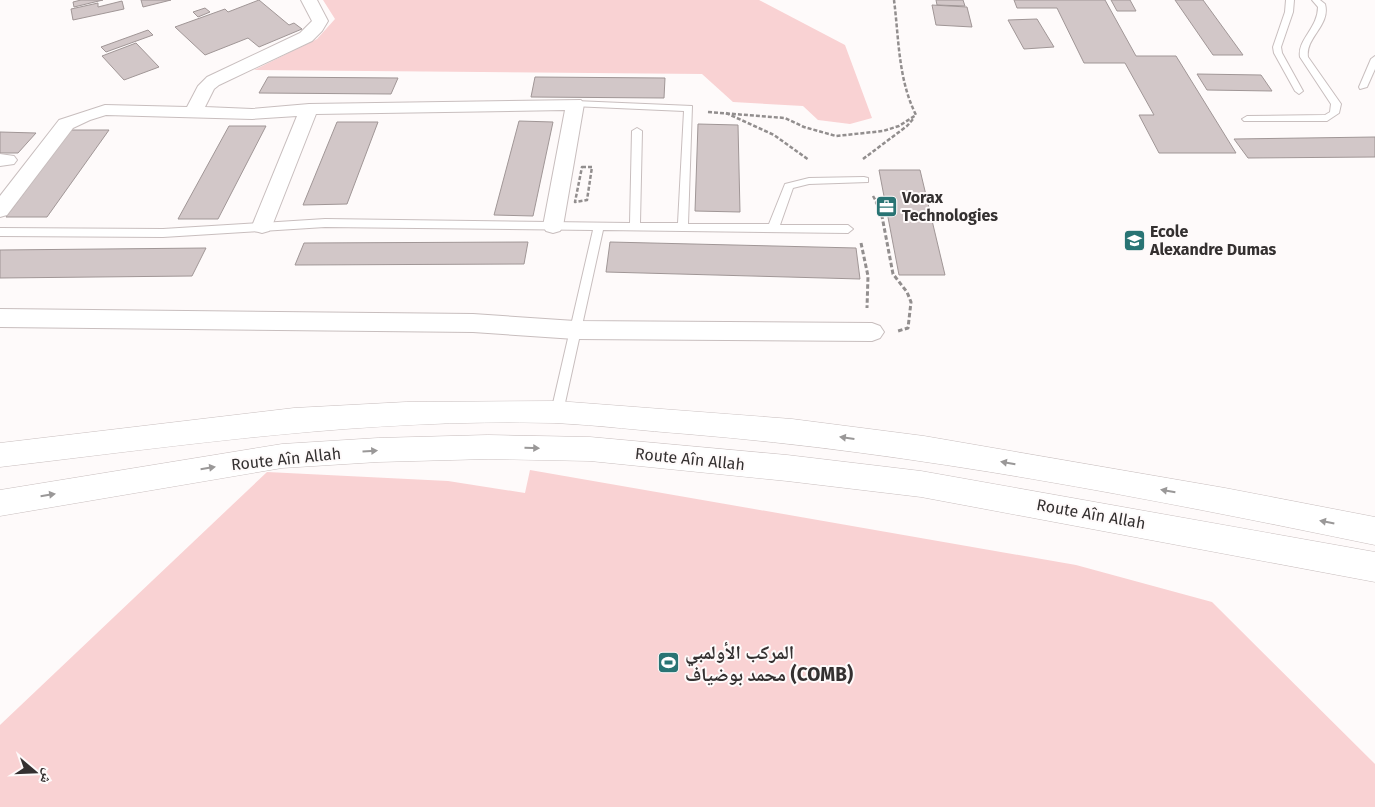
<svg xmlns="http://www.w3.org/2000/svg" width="1375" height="807" font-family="'Fira Sans','Noto Naskh Arabic',sans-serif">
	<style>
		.green { fill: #f9d2d3 }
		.building { fill: #d2c7c8; stroke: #a09696 }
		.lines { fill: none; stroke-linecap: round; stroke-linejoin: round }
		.service-casing { stroke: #c8bebe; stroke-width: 2 }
		.minor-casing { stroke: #c8bebe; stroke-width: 2 }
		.secondary-casing { stroke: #c8bebe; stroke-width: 1 }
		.path-far1 { stroke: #928e8e; stroke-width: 2.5; stroke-dasharray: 4 2; stroke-linecap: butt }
		.path { stroke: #928e8e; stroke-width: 3; stroke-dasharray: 4.5 2.5; stroke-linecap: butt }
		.service { fill: #fff; fill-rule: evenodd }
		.minor { fill: #fff; fill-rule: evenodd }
		.secondary { fill: #fff; fill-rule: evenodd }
		.oneway { fill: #9a9898 }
		.labels { text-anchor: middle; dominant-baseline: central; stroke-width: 4; stroke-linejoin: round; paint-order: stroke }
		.poi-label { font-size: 16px; font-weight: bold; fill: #343030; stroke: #fefafa; text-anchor: start }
		.street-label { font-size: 16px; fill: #343030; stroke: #fefafa }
		.near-poi-label { font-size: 19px; font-weight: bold; fill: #343030; stroke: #fefafa; text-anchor: start }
	</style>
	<rect width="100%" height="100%" fill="#fefafa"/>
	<!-- green -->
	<g class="green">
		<path d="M323,0h436l86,45 27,73 -22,6 -32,-4 -15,-14 -70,-4 -31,-28 -448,-4 63,-31 18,-20z"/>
		<path d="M530,470l546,95 136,37 163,162v43h-1375v-82l267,-253 181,9 77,12z"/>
	</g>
	<!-- building -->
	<g class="building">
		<path d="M81,0h22l-29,7 -1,-5z"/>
		<path d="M141,0h30l-28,7z"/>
		<path d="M259,0l30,25 5,-2 8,6 -43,18 -11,-9 -43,17 -30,-28 50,-18 3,3z"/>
		<path d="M936,0h27l2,6 -28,-1z"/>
		<path d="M1014,0h91l31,56h40l60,97h-77l-20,-38h15l-29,-52h-41l-27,-55h-40z"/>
		<path d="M1111,0h19l6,11h-19z"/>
		<path d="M1175,0h28l40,55h-30z"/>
		<path d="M122,1l2,8 -51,11 -2,-11 27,-6v4z"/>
		<path d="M932,5l35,2 5,20 -36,-2z"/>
		<path d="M205,8l5,4 -12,5 -5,-5z"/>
		<path d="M1037,19l17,28 -30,2 -16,-29z"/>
		<path d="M148,30l5,5 -47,17 -5,-5z"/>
		<path d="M136,43l23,24 -35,13 -22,-24z"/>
		<path d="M1197,74l64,1 11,16 -65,-1z"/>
		<path d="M268,77l130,1 -7,16 -132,-1z"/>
		<path d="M535,77l130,1 -1,20 -133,-1z"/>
		<path d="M519,121l34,1 -20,94 -39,-1z"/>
		<path d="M337,122h41l-31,82 -44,1z"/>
		<path d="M698,124l40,1 2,87 -45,-1z"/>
		<path d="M229,126h37l-48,93h-40z"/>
		<path d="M71,130h38l-62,87h-41z"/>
		<path d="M0,132l36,1 -18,20h-18z"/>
		<path d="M1375,137v20l-127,1 -14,-19z"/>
		<path d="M879,170h41l25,105h-46z"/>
		<path d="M528,242l-4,22 -229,1 9,-22z"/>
		<path d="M610,242l246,6 4,31 -254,-7z"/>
		<path d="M206,248l-14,28 -192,2v-28z"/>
	</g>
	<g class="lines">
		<defs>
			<g id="service">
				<path d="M1286,0h8l-1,12 -12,35 1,6 21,38 -4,3 -4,-3 -21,-38 -1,-6 12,-35z"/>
				<path d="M1312,0h8l5,4c6,21 -20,34 -17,53l33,47 -2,9 -12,8h-83l-2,-2 5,-3 78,-1 5,-3 1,-8 -31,-47c-3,-17 18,-29 18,-50z"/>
				<path d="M1375,56v13l-8,18 -7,2 -1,-2 12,-28z"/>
				<path d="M575,101l117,5 -4,118h81l16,-40 24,-6 55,-1 4,1v4l-59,2 -16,4 -13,37h68l5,4 -5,4 -245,-3 -40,182 -2,4h-8l-2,-4 42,-182 -268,-3 -162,10 -163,-1v-8l163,1 162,-10 305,4 2,-92 5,-3 5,3 -2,92h38l6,-112 -112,-5v-4z"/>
			</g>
			<g id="minor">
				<path d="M301,0h16l11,21 -6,10 -10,10 -93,44 -5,4 -9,18 47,2 57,-5 272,-4 3,4 -21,122 -3,5 -7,2 -7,-2 -3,-5 22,-116 -249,4 -44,112 -3,5 -7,2 -7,-2 -3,-5 45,-110 -45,3 -146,-4 -16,5 -17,8 -66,87 -7,2v-21l59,-76 46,-15 82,2 11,-21 9,-9 93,-44 12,-12z"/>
				<path d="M0,154l14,2 3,4 -3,4 -14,2z"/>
				<path d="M0,309l473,5 102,7 297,2 8,3 4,6 -4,6 -8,3 -297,-2 -102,-7 -473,-5z"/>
			</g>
			<g id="secondary">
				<path d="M557,401l235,18 132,17 301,52 150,29v28c-228,-47 -456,-92 -688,-111 -43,-3 -88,-9 -132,-11 -188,-5 -369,22 -555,44v-24l294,-35 112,-6z"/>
				<path d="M488,435l102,2 197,18 134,16 454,81v30l-454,-85 -134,-16 -197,-20 -102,-2 -110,3 -96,6 -282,48v-26l282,-46 96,-6z"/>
			</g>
		</defs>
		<!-- service casing -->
		<use href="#service" class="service-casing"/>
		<!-- minor casing -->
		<use href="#minor" class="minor-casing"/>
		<!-- secondary casing -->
		<use href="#secondary" class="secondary-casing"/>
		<!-- path-far1 -->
		<g class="path-far1">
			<path d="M708,112l77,6 19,9 32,9 47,-5 16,-5 17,-11c-18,-36 -17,-76 -22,-115"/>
			<path d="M726,113l48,22 35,25"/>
			<path d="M863,159l44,-33 7,-8"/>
			<path d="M582,167h10l-5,33 -12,2z"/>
			<path d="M873,196l4,7"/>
		</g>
		<!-- path -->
		<g class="path">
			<path d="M876,202l5,9 12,63 14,18 4,10 -3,26 -10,3"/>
			<path d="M861,243l7,33 -1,32"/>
		</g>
		<!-- service -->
		<use href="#service" class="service"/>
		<!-- minor -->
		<use href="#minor" class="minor"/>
		<!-- secondary -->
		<use href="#secondary" class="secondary"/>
	</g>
	<!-- one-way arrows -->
	<defs><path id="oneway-solid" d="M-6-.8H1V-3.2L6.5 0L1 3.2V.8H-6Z" transform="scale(1.25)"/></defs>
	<g class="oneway">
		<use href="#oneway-solid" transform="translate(847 438) rotate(-172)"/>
		<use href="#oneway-solid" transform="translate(532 448) rotate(1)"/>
		<use href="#oneway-solid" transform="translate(370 451) rotate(-4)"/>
		<use href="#oneway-solid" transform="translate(1008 463) rotate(-170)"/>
		<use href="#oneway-solid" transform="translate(208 468) rotate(-9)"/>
		<use href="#oneway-solid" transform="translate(1168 491) rotate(-170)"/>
		<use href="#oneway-solid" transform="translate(48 495) rotate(-9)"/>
		<use href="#oneway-solid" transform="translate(1327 522) rotate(-169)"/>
	</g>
	<!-- icons -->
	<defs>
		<symbol id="office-square" viewBox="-11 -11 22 22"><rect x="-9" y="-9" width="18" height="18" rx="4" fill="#297474" stroke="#fefafa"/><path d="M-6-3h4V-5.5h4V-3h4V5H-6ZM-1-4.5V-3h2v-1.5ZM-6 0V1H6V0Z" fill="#fff"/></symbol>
		<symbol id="school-square" viewBox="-11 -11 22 22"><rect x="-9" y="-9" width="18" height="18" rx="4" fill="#297474" stroke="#fefafa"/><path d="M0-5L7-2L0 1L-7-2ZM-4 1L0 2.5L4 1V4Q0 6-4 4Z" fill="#fff"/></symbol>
		<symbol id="stadium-square" viewBox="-11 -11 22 22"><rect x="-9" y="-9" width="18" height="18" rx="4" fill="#297474" stroke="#fefafa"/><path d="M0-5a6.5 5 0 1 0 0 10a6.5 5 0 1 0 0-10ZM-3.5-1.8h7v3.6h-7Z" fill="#fff"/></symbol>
	</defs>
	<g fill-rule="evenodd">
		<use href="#office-square" x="874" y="194" width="25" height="25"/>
		<use href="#school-square" x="1122" y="228" width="25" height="25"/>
		<use href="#stadium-square" x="656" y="650" width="25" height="25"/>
	</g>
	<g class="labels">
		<!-- poi labels -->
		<g class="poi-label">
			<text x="902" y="197">Vorax<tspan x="902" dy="18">Technologies</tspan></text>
			<text x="1150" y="231">Ecole<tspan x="1150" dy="18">Alexandre Dumas</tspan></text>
		</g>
		<!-- street labels -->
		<g class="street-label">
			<text transform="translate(286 459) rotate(-6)">Route Aîn Allah</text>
			<text transform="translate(690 459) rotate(6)">Route Aîn Allah</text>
			<text transform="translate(1091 514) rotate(10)">Route Aîn Allah</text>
		</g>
		<!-- near-poi labels -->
		<g class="near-poi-label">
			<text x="685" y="652">المركب الأولمبي<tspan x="685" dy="22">محمد بوضياف (COMB)</tspan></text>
		</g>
	</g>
	<!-- north arrow -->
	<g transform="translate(35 772) rotate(109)" stroke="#fefafa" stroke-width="4" paint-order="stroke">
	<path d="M0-4L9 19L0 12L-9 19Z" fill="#343030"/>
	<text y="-8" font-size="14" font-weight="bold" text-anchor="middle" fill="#343030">ش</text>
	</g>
</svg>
